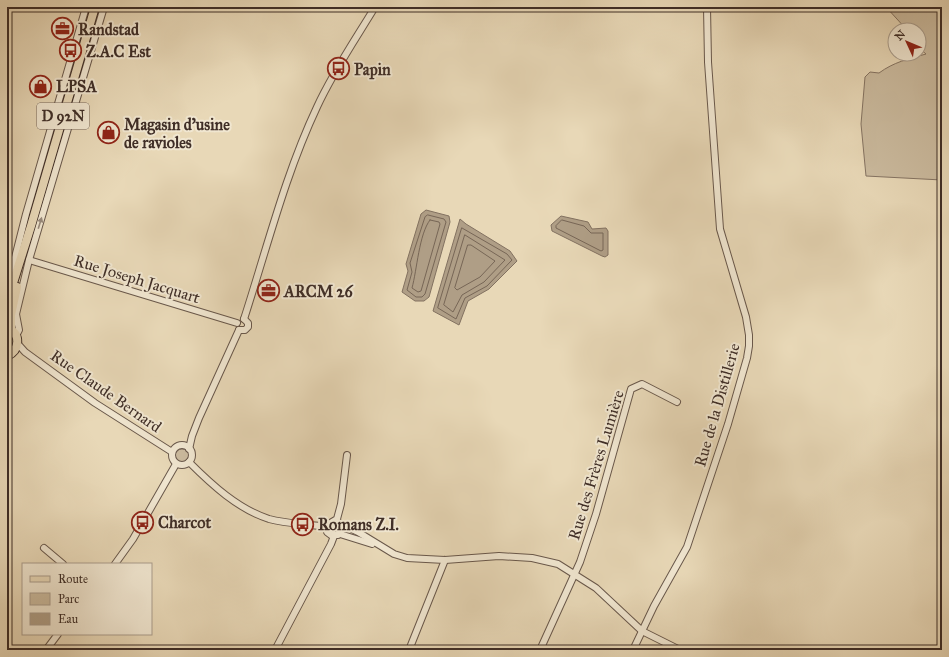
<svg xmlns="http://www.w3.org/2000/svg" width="949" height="657" font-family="'IM FELL Great Primer',serif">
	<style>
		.green { fill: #cbbb9f; stroke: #857463 }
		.water { fill: #af9e86; stroke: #827160 }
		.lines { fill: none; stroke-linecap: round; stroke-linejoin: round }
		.shore { stroke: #776656; stroke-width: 1 }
		.minor-casing { stroke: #69584b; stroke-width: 8 }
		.major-casing { stroke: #3f2e27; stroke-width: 10 }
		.minor { stroke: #f0e6d0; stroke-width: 6 }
		.major { stroke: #e8d8b7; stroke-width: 8 }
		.oneway { fill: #988a7c }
		.labels { text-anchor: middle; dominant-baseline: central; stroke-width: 4; stroke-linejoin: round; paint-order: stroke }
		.shield { fill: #f0e6d0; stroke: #74655a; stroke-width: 1 }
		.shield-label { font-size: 15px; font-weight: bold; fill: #3f2e27 }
		.poi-label { font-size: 16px; font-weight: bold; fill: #3f2e27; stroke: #f0e6d0; text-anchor: start }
		.street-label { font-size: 16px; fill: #3f2e27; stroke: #f0e6d0 }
	</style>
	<rect width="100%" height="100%" fill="#e8d8b7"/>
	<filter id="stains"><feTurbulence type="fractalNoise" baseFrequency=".005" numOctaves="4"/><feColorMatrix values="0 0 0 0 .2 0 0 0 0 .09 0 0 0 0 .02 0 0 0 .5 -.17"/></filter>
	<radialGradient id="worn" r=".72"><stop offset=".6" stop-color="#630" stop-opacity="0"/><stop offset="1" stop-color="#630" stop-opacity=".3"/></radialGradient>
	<!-- green -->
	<g class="green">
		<path d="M886,7h53l3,4v169l-76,-4 -5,-52 4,-47 5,-5 9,1c15,-11 29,-14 47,-19l-7,-6v-18h-12z"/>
		<circle cx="182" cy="456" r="7"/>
	</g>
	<!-- water -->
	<g class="water">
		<path d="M426,210l23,6 1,6 -21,75 -5,4h-9l-13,-9 6,-21 -2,-7 15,-50z"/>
		<path d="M561,216l27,6 4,7 14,-1 2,3v24l-3,2 -3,-1 -50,-25 -1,-6z"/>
		<path d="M460,219l6,5 44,27 7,10 -28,28 -21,12 -9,24 -26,-14z"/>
	</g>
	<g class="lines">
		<!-- shore -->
		<g class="shore">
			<path d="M428,215l16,4 2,3 -21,72 -3,3h-6l-9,-7 5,-18 -2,-9 15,-46z"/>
			<path d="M430,220l9,2 1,2 -19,67 -3,1 -6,-4c5,-18 7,-54 18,-68z"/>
			<path d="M562,220l22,6 7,7h12v17l-2,1 -45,-23v-2z"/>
			<path d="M462,228l45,26 5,6 -25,26 -22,12 -9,21 -18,-11z"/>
			<path d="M465,235l40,25 -21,22 -22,13 -9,17 -9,-7z"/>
			<path d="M468,245h3l24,16 -15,16 -23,13 -2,-2z"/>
		</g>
		<defs>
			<g id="minor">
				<path d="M29,260l208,63"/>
				<path d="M7,289l19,-75 60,-207"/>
				<path d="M244,319c23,-71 41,-144 73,-212 16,-35 38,-67 58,-100"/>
				<path d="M239,330h6l3,-3v-4l-4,-4"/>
				<path d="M16,336l3,-6 -3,-16 13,-54 75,-253"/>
				<path d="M17,343l8,9 70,51 77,49"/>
				<circle cx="182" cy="455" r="10"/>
				<path d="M189,449l3,-13 7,-18 40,-88"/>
				<path d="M189,462c23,23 49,47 80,57 18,5 39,5 58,8"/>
				<path d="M335,521l23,11 36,22 13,4 38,2 54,-4 33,2 26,6 38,24 46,43 38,19"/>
				<path d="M340,525l1,6 -3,4h-7l-4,-3v-7l10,-6 4,-15 6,-49"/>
				<path d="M340,534l32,10"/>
				<path d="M44,548l19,16"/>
				<path d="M115,564l18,-25 43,-75"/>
				<path d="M46,650l12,-16"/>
				<path d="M275,650l56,-106 3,-8"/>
				<path d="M409,650l36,-90"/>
				<path d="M540,650l40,-88 16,-48 35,-125 11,-5 35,18"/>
				<path d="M633,650l21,-44 33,-59 41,-123 19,-66 2,-12v-11l-3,-18 -26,-88 -12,-167 -1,-55"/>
			</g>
			<g id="major">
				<path d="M7,302l24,-76 64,-219"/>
				<path d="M11,329v-14l6,-28"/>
				<path d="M7,356c13,-6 14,-22 1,-28"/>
			</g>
		</defs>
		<!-- minor casing -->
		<use href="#minor" class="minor-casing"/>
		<!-- major casing -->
		<use href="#major" class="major-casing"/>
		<!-- minor -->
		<use href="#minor" class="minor"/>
		<!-- major -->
		<use href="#major" class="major"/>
	</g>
	<!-- one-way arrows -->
	<defs><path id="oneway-solid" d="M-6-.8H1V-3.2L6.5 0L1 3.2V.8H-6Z"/></defs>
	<use class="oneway" href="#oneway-solid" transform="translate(40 223) rotate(-73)"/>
	<!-- icons -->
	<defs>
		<symbol id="office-ring" viewBox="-11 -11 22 22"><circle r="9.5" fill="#f0e6d0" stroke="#8f2418" stroke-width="1.5"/><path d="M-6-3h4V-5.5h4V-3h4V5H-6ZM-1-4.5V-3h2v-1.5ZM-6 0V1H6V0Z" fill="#8f2418"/></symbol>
		<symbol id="bus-ring" viewBox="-11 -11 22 22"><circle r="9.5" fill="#f0e6d0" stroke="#8f2418" stroke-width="1.5"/><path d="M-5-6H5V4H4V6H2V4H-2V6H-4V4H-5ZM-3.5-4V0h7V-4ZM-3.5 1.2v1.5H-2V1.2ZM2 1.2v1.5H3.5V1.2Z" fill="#8f2418"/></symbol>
		<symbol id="shop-ring" viewBox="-11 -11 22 22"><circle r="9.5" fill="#f0e6d0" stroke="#8f2418" stroke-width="1.5"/><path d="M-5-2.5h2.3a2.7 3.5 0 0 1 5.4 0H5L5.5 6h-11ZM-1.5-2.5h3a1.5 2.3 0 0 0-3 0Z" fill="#8f2418"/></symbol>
	</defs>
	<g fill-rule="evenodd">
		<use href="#office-ring" x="50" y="16" width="25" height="25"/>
		<use href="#bus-ring" x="58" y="38" width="25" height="25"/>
		<use href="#bus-ring" x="326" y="56" width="25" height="25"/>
		<use href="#shop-ring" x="28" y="74" width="25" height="25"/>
		<use href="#shop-ring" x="96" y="120" width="25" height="25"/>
		<use href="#office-ring" x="256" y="278" width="25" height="25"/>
		<use href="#bus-ring" x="130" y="510" width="25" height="25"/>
		<use href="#bus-ring" x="290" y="512" width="25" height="25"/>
	</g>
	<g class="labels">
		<!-- shield labels -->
		<rect class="shield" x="37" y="103" width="52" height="26" rx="3"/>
		<g class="shield-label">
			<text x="63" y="116">D 92N</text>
		</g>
		<!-- poi labels -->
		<g class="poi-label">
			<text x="78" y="29">Randstad</text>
			<text x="86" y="51">Z.A.C Est</text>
			<text x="354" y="69">Papin</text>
			<text x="56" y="86">LPSA</text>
			<text x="124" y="124">Magasin d’usine<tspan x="124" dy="18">de ravioles</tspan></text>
			<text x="284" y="291">ARCM 26</text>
			<text x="158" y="522">Charcot</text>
			<text x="318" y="524">Romans Z.I.</text>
		</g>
		<!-- street labels -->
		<g class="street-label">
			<text transform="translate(137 279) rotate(17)">Rue Joseph Jacquart</text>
			<text transform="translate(106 391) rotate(35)">Rue Claude Bernard</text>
			<text transform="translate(717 405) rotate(-74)">Rue de la Distillerie</text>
			<text transform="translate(596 465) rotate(-73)">Rue des Frères Lumière</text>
		</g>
	</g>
	<!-- margin -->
	<rect width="949" height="657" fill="none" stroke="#e8d8b7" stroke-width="24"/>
	<rect x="8" y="8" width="933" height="641" fill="none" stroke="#3f2e27" stroke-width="2"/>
	<rect x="12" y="12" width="925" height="633" fill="none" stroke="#3f2e27"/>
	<!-- legend -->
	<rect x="22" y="563" width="130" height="72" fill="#f0e6d0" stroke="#a99c8c"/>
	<rect x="30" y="576" width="20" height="6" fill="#e8d8b7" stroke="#a99c8c"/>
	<text x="58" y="583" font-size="12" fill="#3f2e27">Route</text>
	<rect x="30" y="593" width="20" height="12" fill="#cbbb9f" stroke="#a99c8c"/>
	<text x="58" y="603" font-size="12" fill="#3f2e27">Parc</text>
	<rect x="30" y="613" width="20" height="12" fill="#af9e86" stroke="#a99c8c"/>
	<text x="58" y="623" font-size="12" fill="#3f2e27">Eau</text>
	<!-- north arrow -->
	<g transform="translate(907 42) rotate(314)"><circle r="19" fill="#f0e6d0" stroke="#a99c8c"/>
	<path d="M0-3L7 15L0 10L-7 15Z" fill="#8f2418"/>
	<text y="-6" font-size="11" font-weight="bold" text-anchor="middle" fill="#3f2e27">N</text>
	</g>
	<rect width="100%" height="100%" filter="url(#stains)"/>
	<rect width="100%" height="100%" fill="url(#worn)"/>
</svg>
